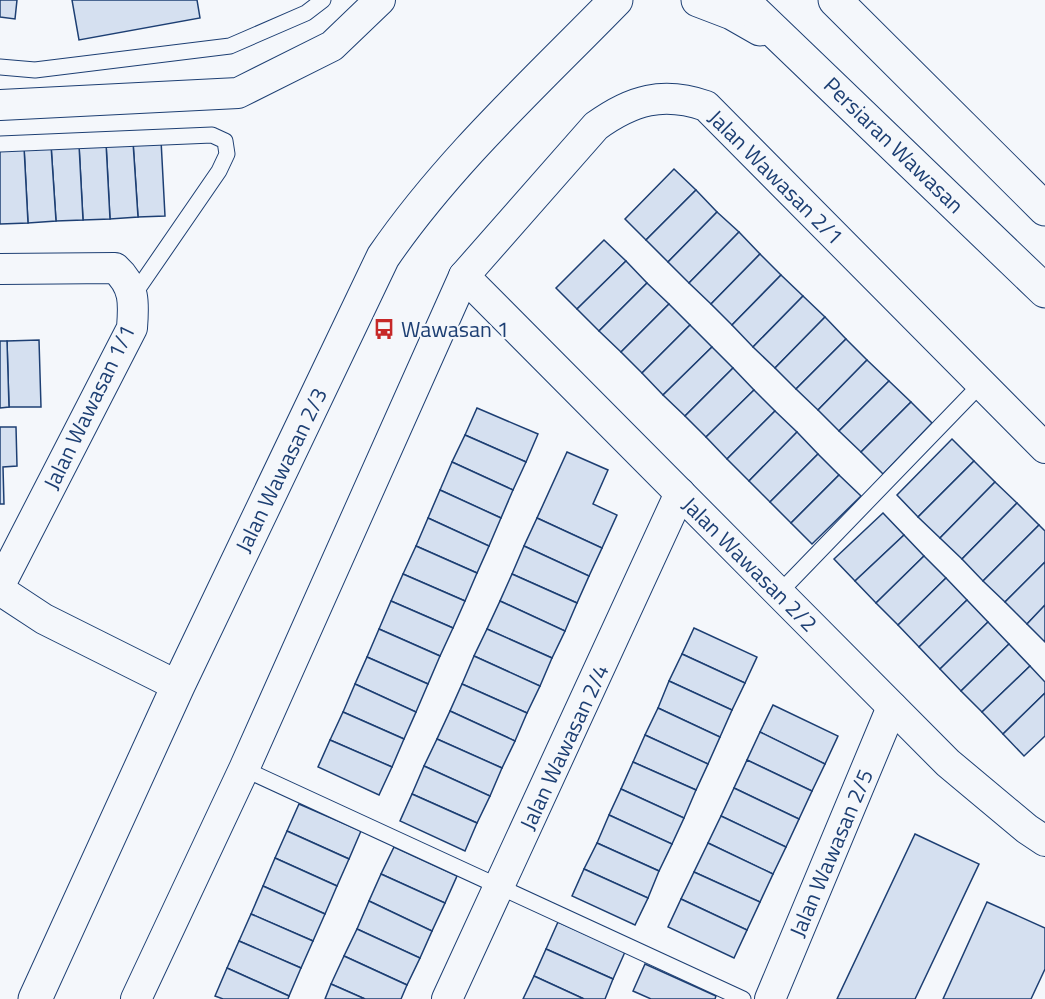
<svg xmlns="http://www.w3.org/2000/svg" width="1045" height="999" font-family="'Titillium Web',sans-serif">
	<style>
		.building { fill: #d5e0f0; stroke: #1d3f73; stroke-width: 1.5 }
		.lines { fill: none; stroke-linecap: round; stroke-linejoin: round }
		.lane-casing { stroke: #1d3f73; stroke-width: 17 }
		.street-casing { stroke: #1d3f73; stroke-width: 32 }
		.secondary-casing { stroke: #1d3f73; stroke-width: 35 }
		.lane { stroke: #f4f7fb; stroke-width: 15 }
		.street { stroke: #f4f7fb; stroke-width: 30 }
		.secondary { stroke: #f4f7fb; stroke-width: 33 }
		.labels { text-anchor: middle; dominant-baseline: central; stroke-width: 4.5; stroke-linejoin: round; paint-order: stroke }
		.street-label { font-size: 22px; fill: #1d3f73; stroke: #f4f7fb }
		.poi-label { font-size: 22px; fill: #1d3f73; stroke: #f4f7fb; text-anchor: start }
	</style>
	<rect width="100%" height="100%" fill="#f4f7fb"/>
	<!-- building -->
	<g class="building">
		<path d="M0,0h17l-2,19 -15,-2z"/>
		<path d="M72,0h125l3,18 -121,22z"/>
		<path d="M161,140l4,76 -27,1 -5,-75z"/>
		<path d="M133,142l5,75 -28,2 -4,-76z"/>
		<path d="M106,143l4,76 -27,1 -4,-75z"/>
		<path d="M51,145h28l4,75 -27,1z"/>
		<path d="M51,145l5,76 -28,2 -4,-76z"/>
		<path d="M24,147l4,76 -28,1v-76z"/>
		<path d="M674,169l22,21 -50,50 -21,-21z"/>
		<path d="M696,190l21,22 -49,50 -22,-22z"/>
		<path d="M717,212l22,20 -50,51 -21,-21z"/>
		<path d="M739,232l21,22 -49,50 -22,-21z"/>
		<path d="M604,240l22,21 -49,48 -21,-21z"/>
		<path d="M760,254l21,21 -49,50 -21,-21z"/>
		<path d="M626,261l21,22 -48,48 -22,-22z"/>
		<path d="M781,275l22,21 -50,51 -21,-22z"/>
		<path d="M647,283l22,21 -48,48 -22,-21z"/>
		<path d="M803,296l22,21 -50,51 -22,-21z"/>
		<path d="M669,304l21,21 -48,48 -21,-21z"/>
		<path d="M825,317l21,22 -50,50 -21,-21z"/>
		<path d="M690,325l22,22 -49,48 -21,-22z"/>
		<path d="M846,339l21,21 -49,50 -22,-21z"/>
		<path d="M39,340l2,67h-32l-2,-66z"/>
		<path d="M0,341h7l2,66 -9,1z"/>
		<path d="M712,347l21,21 -48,48 -22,-21z"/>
		<path d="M867,360l22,21 -50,50 -21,-21z"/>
		<path d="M733,368l21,22 -48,47 -21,-21z"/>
		<path d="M889,381l22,21 -50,50 -22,-21z"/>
		<path d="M754,390l21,21 -48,48 -21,-22z"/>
		<path d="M911,402l21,21 -49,51 -22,-22z"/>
		<path d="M477,408l61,26 -12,28 -61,-27z"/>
		<path d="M775,411l22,21 -48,49 -22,-22z"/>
		<path d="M0,427h16l1,39 -14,1 1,37h-4z"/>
		<path d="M797,432l21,22 -48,48 -21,-21z"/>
		<path d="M465,435l61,27 -13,28 -61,-28z"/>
		<path d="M952,439l22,22 -56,56 -21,-22z"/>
		<path d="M567,452l41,18 -15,34 24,11 -15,33 -65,-30z"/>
		<path d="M818,454l21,21 -48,48 -21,-21z"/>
		<path d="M974,461l21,21 -55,56 -22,-21z"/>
		<path d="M452,462l61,28 -12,28 -61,-28z"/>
		<path d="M839,475l22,21 -49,48 -21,-21z"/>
		<path d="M995,482l22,21 -55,56 -22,-21z"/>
		<path d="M440,490l61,28 -12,28 -61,-28z"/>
		<path d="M1017,503l22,22 -56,56 -21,-22z"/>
		<path d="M883,513l21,22 -49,46 -21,-22z"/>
		<path d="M428,518l61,28 -12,27 -61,-27z"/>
		<path d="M537,518l65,30 -13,28 -65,-30z"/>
		<path d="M1039,525l6,6v31l-40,40 -22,-21z"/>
		<path d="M904,535l20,21 -48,47 -21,-22z"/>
		<path d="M416,546l61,27 -12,28 -62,-27z"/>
		<path d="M524,546l65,30 -12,27 -65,-29z"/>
		<path d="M924,556l22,22 -48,47 -22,-22z"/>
		<path d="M1045,562v43l-18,19 -22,-22z"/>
		<path d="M403,574l62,27 -12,27 -62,-27z"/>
		<path d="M512,574l65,29 -12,28 -65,-30z"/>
		<path d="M946,578l21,22 -48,47 -21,-22z"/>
		<path d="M967,600l21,22 -48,47 -21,-22z"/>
		<path d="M391,601l62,27 -13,28 -61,-27z"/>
		<path d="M500,601l65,30 -13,27 -65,-29z"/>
		<path d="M1045,605v37l-18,-18z"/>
		<path d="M988,622l21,22 -48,47 -21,-22z"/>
		<path d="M694,628l63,29 -12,26 -63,-29z"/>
		<path d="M379,629l61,27 -12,28 -61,-27z"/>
		<path d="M487,629l65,29 -12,28 -66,-30z"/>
		<path d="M1009,644l21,22 -48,46 -21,-21z"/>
		<path d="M682,654l63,29 -13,27 -63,-29z"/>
		<path d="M474,656l66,30 -13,27 -65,-29z"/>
		<path d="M367,657l61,27 -12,28 -61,-28z"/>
		<path d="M1030,666l15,16v11l-42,41 -21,-22z"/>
		<path d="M669,681l63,29 -12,27 -62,-29z"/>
		<path d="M355,684l61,28 -12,27 -61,-27z"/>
		<path d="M462,684l65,29 -12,28 -65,-30z"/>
		<path d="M1045,693v43l-21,20 -21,-22z"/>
		<path d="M773,705l65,31 -13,28 -65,-32z"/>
		<path d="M658,708l62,29 -12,27 -63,-29z"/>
		<path d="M450,711l65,30 -13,27 -65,-29z"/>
		<path d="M343,712l61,27 -12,28 -62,-27z"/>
		<path d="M760,732l65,32 -13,27 -65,-31z"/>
		<path d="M645,735l63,29 -12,26 -63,-28z"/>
		<path d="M437,739l65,29 -12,28 -66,-30z"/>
		<path d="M330,740l62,27 -13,28 -61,-28z"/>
		<path d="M747,760l65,31 -13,28 -65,-31z"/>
		<path d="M633,762l63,28 -12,28 -63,-29z"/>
		<path d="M424,766l66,30 -13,27 -65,-29z"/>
		<path d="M734,788l65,31 -13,28 -65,-31z"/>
		<path d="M621,789l63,29 -12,26 -63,-29z"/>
		<path d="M412,794l65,29 -12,28 -65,-30z"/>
		<path d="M299,804l62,27 -12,28 -62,-28z"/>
		<path d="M609,815l63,29 -13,27 -62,-28z"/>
		<path d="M721,816l65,31 -13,27 -65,-31z"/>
		<path d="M287,831l62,28 -12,27 -62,-28z"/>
		<path d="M915,834l64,30 -64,135h-78z"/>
		<path d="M597,843l62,28 -11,27 -64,-29z"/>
		<path d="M708,843l65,31 -13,28 -66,-30z"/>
		<path d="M394,847l63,29 -12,27 -64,-29z"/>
		<path d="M275,858l62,28 -12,28 -62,-28z"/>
		<path d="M584,869l64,29 -13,27 -63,-29z"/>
		<path d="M694,872l66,30 -13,28 -66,-31z"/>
		<path d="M381,874l64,29 -13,28 -63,-30z"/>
		<path d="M263,886l62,28 -12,27 -62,-27z"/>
		<path d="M681,899l66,31 -13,28 -66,-31z"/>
		<path d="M369,901l63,30 -12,27 -63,-29z"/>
		<path d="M987,902l58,26v41l-14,30h-88z"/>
		<path d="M251,914l62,27 -12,27 -62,-27z"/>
		<path d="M558,922l67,30 -12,27 -67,-30z"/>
		<path d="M357,929l63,29 -13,27 -63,-29z"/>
		<path d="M239,941l62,27 -12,28 -62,-28z"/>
		<path d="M546,949l67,30 -8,20h-21l-50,-23z"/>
		<path d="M344,956l63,29 -6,14h-36l-34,-15z"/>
		<path d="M645,964l71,32 -1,3h-64l-18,-8z"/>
		<path d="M227,968l62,28 -1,3h-65l-8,-3z"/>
		<path d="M534,976l50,23h-61z"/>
		<path d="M331,984l34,15h-40z"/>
	</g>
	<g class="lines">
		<defs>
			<g id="lane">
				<path d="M0,67l35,3 195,-24 76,-33 17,-13"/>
				<path d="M0,144l212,-9 13,6 2,13 -8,17 -86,125"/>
				<path d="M779,593l202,-209"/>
				<path d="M244,769l499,230"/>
			</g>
			<g id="street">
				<path d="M0,105l238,-12 94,-47 48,-46"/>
				<path d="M0,269l115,-1c20,18 19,35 17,60l-132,257"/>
				<path d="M464,276l484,487 79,66 18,12"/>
				<path d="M0,590l44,29 134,67"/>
				<path d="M136,999l108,-230 220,-493 132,-150c36,-26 67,-35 110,-20l339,342"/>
				<path d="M447,999l233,-506"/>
				<path d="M770,999l122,-292"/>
			</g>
			<g id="secondary">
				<path d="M698,0l34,13 28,16"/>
				<path d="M742,0l303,291"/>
				<path d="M835,0l210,209"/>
				<path d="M35,999l143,-313 205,-429c65,-95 153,-175 233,-257"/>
			</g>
		</defs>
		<!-- lane casing -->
		<use href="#lane" class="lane-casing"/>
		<!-- street casing -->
		<use href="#street" class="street-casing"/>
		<!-- secondary casing -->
		<use href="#secondary" class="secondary-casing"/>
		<!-- lane -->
		<use href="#lane" class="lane"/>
		<!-- street -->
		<use href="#street" class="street"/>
		<!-- secondary -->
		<use href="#secondary" class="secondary"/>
	</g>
	<!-- icons -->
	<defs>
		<symbol id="bus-bare" viewBox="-9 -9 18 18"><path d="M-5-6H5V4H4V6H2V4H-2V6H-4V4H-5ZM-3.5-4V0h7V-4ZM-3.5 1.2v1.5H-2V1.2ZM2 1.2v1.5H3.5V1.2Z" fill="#c62828" stroke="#f4f7fb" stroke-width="2.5" paint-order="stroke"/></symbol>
	</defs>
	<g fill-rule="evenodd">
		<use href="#bus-bare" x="369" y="314" width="30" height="30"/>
	</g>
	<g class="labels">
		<!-- street labels -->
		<g class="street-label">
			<text transform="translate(894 145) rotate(44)">Persiaran Wawasan</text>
			<text transform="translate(776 177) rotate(45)">Jalan Wawasan 2/1</text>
			<text transform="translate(89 407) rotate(-64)">Jalan Wawasan 1/1</text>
			<text transform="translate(281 470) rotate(-64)">Jalan Wawasan 2/3</text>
			<text transform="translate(750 564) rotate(45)">Jalan Wawasan 2/2</text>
			<text transform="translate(564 747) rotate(-65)">Jalan Wawasan 2/4</text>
			<text transform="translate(831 853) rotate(-67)">Jalan Wawasan 2/5</text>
		</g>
		<!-- poi labels -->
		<g class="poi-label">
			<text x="401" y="329">Wawasan 1</text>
		</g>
	</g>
</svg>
